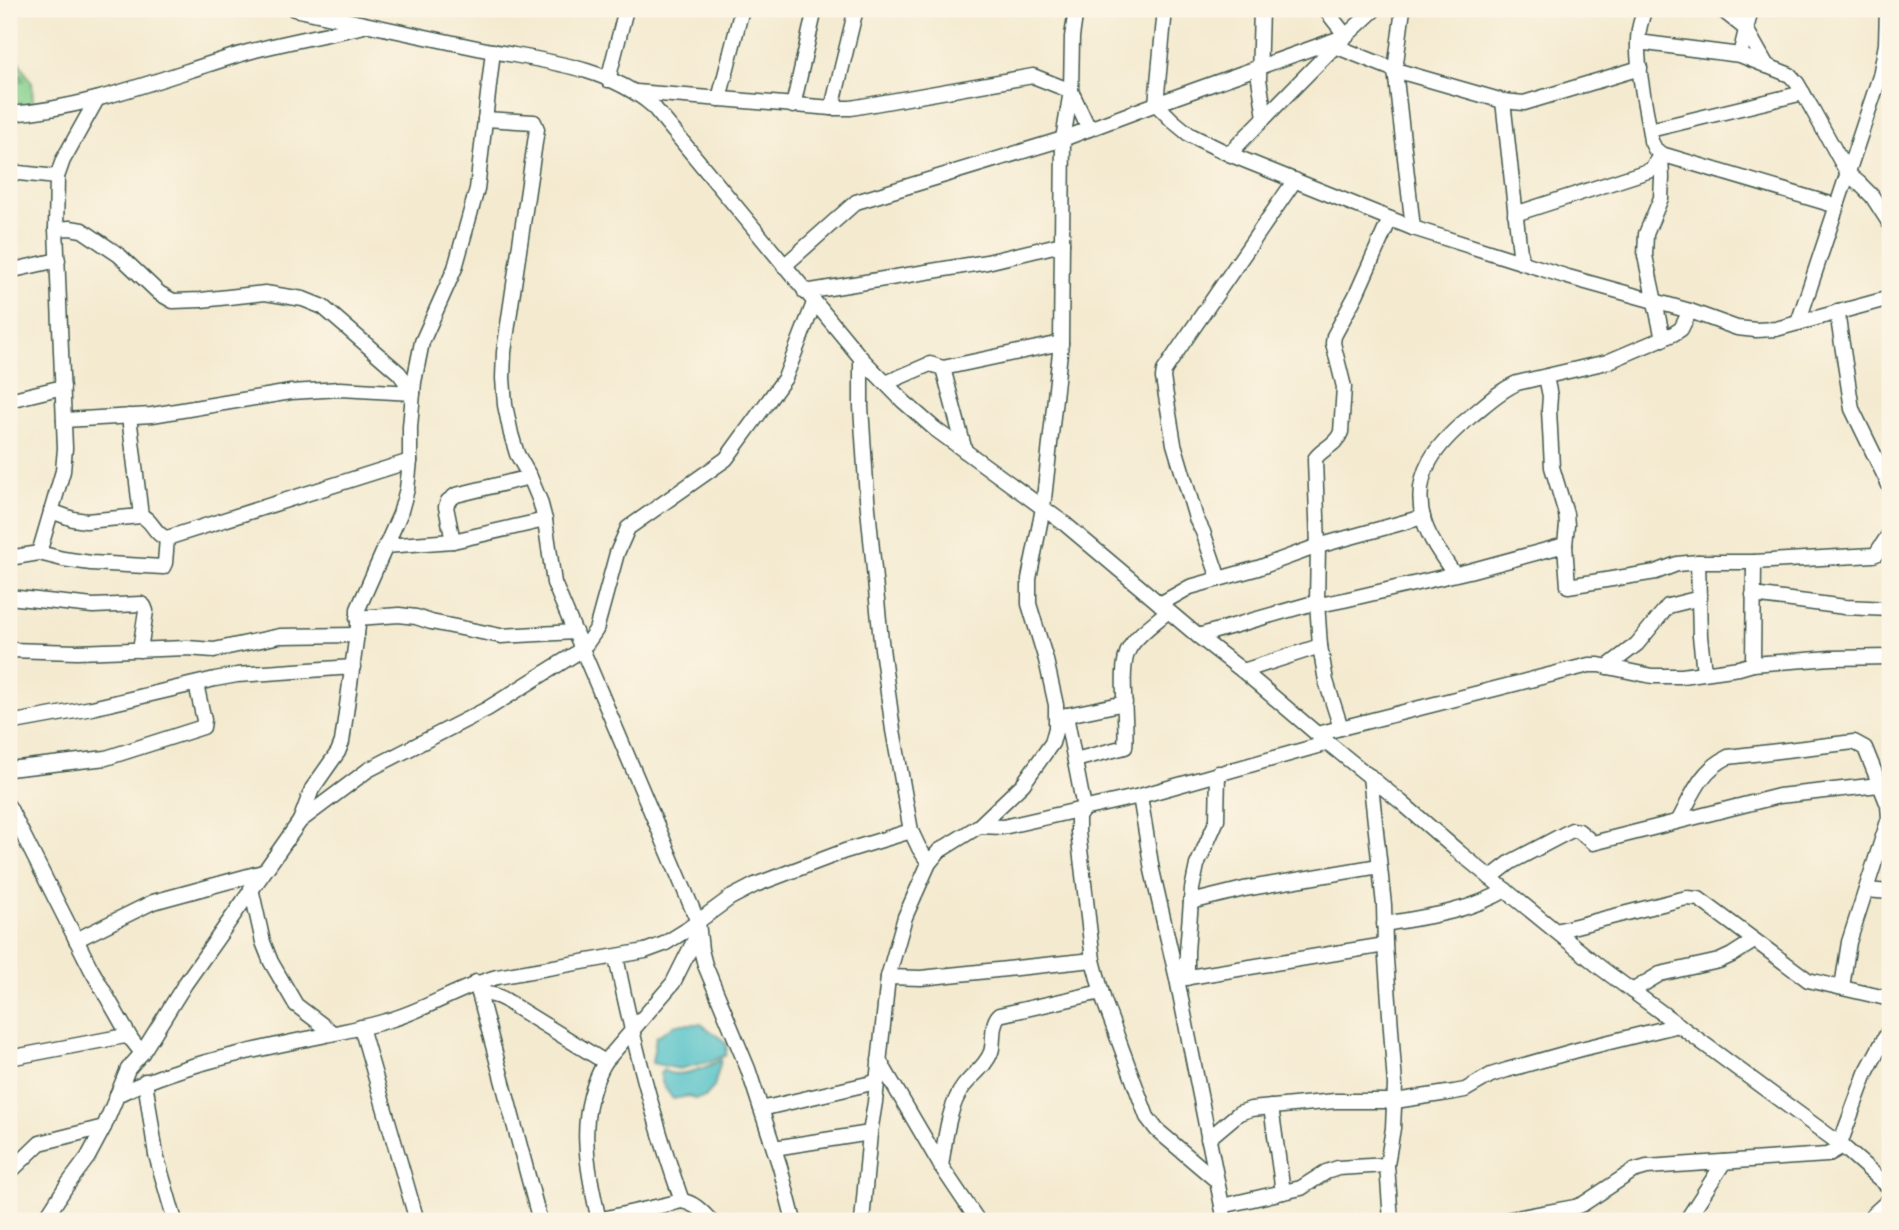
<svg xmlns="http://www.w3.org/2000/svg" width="1899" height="1230" font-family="'IM FELL French Canon',serif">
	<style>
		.cemetery { fill: url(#cemetery-stones); stroke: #528660; stroke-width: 2 }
		.water { fill: #53c1c9; stroke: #397f7e; stroke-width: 2 }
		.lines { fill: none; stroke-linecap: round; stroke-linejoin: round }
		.minor-casing { stroke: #3f574b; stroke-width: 17 }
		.minor { stroke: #fff; stroke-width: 14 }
	</style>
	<defs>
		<pattern id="cemetery-stones" width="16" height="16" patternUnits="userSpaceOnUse" patternTransform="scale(1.75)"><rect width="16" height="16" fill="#84cf8c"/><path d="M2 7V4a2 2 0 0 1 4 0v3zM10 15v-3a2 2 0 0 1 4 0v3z" fill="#6ba973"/></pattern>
	</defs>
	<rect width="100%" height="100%" fill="#fcf5e5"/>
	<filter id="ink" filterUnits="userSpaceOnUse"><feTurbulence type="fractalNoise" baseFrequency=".0143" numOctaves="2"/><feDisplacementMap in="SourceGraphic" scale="14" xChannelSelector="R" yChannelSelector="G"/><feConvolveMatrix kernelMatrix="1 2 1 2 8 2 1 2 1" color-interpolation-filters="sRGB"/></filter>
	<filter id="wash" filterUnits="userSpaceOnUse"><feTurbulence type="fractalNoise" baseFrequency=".00686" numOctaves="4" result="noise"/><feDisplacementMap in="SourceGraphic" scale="28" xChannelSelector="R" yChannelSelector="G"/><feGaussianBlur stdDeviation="1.57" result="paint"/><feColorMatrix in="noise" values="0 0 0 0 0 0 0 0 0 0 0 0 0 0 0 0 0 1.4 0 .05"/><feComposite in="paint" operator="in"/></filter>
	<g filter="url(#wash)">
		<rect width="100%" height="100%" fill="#f4ead0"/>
		<!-- cemetery -->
		<path class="cemetery" d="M9,46l23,37 1,21 -24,2z"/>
		<!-- water -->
		<g class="water">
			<path d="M676,1024h25l17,12 9,8 -1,11 -14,6 -33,8 -27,-6 4,-26z"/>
			<path d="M721,1060l-7,27 -9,10 -10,2 -6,-3 -16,3 -10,-14 -3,-11 3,-4c15,10 44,-3 58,-10z"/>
		</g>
	</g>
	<g filter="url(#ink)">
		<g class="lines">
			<defs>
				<g id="minor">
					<path d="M294,9c63,13 125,27 188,40 58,12 122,16 170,56l209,253 42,43 32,28 130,95 133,112 45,35 74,63 84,68 59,51 141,115 239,176 50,44"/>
					<path d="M1165,9l-9,95 190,-68 -21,-27"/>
					<path d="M1261,9l-2,70 6,38"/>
					<path d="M1403,9l-8,61 18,158"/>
					<path d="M1644,9c-1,7 -4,14 -5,21 -5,29 8,81 12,111l4,8 6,5 176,52"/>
					<path d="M1721,9l25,20 21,37"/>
					<path d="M1638,42l102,13 50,20 7,8 14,24 37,67 11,9 13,13 18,28"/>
					<path d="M1335,46l60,24 108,31 21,2 116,-35"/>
					<path d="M1740,55l11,-46"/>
					<path d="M608,80l18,-71"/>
					<path d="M636,92l196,16h19l182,-32 38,15 18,38 67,-25 17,17 17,14 39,19 184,74 155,49 122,34 47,17 19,2 20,-1 114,-31"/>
					<path d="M719,99l23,-90"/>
					<path d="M1503,101l18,161"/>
					<path d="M793,106l22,-97"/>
					<path d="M832,108l24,-99"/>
					<path d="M9,114c83,-6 160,-39 239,-62 38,-10 77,-17 116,-26"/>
					<path d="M485,119l49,3 3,7 -33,223 -1,26 2,27 6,29 6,20 13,23 10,24 5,19 9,63 144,339 3,28 4,15 43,104 32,98 14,54"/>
					<path d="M1650,130l153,-37"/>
					<path d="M1229,154l106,-108 40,-37"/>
					<path d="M1661,154l1,24 -1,20 -15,36 -1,22 18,83"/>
					<path d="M9,172l48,5"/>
					<path d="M1515,214l136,-44 9,-15"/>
					<path d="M56,229l14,-1 12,2 37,25 40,38 14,8 28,-1 64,-7 38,6 20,8 76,66 6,8 3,12"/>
					<path d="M784,266l72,-64 207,-63 26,-10"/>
					<path d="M9,271l49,-11"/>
					<path d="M805,292l182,-30 75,-18"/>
					<path d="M1837,312l15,97 38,78"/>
					<path d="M1798,323l82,-247 6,-32 1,-35"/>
					<path d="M861,358v49l6,91 14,143 12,89 18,101 8,17 10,15"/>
					<path d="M943,368l22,83"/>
					<path d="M1546,377l4,19 -1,14 3,57 14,47 1,11 -2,20 3,41 88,-14 21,-8 21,-2h56l119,-7 3,-1 14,-21"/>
					<path d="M886,383l44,-19 13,4 118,-25"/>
					<path d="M9,400l54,-13"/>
					<path d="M129,416l12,100"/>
					<path d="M64,420l88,-5 139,-23 49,-3 73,4"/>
					<path d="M51,511l22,8 13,2 55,-5c12,4 13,19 26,22l243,-77"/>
					<path d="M453,541l-7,-34 2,-6 8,-6 74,-18"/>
					<path d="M385,546l68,-5 92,-21"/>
					<path d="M39,553l24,-82 2,-23 -9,-219 1,-52 6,-17 34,-61"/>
					<path d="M9,558l30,-5 24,6 28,4 72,4 2,-4 2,-25"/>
					<path d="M1698,562l2,74 4,36"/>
					<path d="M1454,574c-11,-17 -26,-36 -31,-56 -11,-45 14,-74 47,-101 15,-12 29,-26 47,-34l90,-21 66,-28 8,-5 9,-18"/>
					<path d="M1219,579l-16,-47 -7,-14 -22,-74 -11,-66 1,-7 14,-21 117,-170"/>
					<path d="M1753,595l92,12 45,2"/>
					<path d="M9,597l84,9 48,-2 3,2 2,5 -6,39"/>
					<path d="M1160,604l30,-17 68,-19 60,-22 105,-29"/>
					<path d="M357,618l42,-3 17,2 15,5 70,14 74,-4"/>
					<path d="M1198,636l119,-34 7,2 20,-4 125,-29 96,-26"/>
					<path d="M9,650l68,2 110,-4 27,2 66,-14 77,-1"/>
					<path d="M1753,664l1,-102"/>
					<path d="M1607,667l30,-23 31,-38 32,-8"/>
					<path d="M1243,671l77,-25"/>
					<path d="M1066,715l18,93 -6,9v15l15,128 11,41 43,116 10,13 60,51"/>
					<path d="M1058,717l67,-14"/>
					<path d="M9,723l83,-15 123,-29 22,-4 116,-8"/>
					<path d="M1341,728l-15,-47 -6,-35 -3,-44 1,-56 -3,-87c7,-11 21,-13 26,-27l3,-45 -11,-44 1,-7 22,-41 34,-76"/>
					<path d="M1317,734l272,-69h10l53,11h30l57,-8 14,-4 78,-6 59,-1"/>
					<path d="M1075,760l50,-13c3,-24 -7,-80 4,-98 8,-15 27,-27 39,-38"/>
					<path d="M9,769l97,-11 97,-31 1,-7 -8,-36"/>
					<path d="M1370,776l14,129 1,40 10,140 -2,43 -6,37 4,56"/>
					<path d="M1140,796l12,74 25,109 48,242"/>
					<path d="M9,807l82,162 40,70 11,14"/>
					<path d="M1679,820c14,-26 21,-49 49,-63l126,-15 11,6 23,57 1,13 -40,124 -7,45"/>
					<path d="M300,821l12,-32 26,-37 4,-10 16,-116v-17l42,-95 7,-25 3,-28v-34l4,-45 8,-40 33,-74 22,-79 16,-138"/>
					<path d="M979,826l24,1 137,-31 188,-53"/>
					<path d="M1490,878l21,-16 61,-32 7,1 14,12 186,-47 100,-11"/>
					<path d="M251,888l12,54 8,20 25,43 37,28"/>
					<path d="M1866,890l24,2"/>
					<path d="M1191,902l53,-13 135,-23"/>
					<path d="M1384,924c42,-7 84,-12 122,-34"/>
					<path d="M1556,931l122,-31 9,-2 12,1 109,81 82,19"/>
					<path d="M76,940l77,-38 110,-30"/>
					<path d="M616,957c17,84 37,163 66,244"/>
					<path d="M888,977l33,1 172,-18"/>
					<path d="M1187,978v-27l5,-62 5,-24 20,-45 1,-47"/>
					<path d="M1177,979l208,-34"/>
					<path d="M476,982l64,239"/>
					<path d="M1632,991l28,-17 59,-13 13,-6 22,-14"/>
					<path d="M479,993c15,1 24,4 35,13l91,56"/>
					<path d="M361,1027l56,194"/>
					<path d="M9,1058l116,-22 6,3"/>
					<path d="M879,1060l62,106 37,55"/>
					<path d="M145,1081l11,74 19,66"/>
					<path d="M117,1095c65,-32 138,-45 209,-60 22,-5 45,-9 67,-16 36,-11 67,-32 104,-42l148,-26 19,-7 21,-13 45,-33 25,-13 90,-34 66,-20"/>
					<path d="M1271,1107l12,85"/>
					<path d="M761,1109l115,-27"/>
					<path d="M1208,1139l31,-26 12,-4 84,-8h60l59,-9 11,-2 26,-15 16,-5 74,-21 98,-24"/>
					<path d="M774,1148l96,-15"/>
					<path d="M941,1166c4,-24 7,-59 22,-79 9,-12 23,-21 28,-35 4,-11 -1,-27 8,-37l102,-23"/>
					<path d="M9,1173l31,-30 64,-16"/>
					<path d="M1222,1206l79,-18 25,-16 12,-4 49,-3"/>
					<path d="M598,1220l84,-19c13,2 20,11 29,20"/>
					<path d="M44,1221l21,-33 23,-31 16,-30 24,-58 14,-16 43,-69 115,-163 68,-51 119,-61 88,-55 12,-11 9,-13 21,-77 11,-25 98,-69 59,-81 29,-75"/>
					<path d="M599,1221c-12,-55 -24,-107 6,-159l68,-79 25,-50"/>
					<path d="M862,1221l8,-88 5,-31 13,-125 17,-60 24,-54 10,-12 40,-25 44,-42 29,-41 4,-15v-23l-10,-45 -17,-56v-25l14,-71 18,-165 2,-204 8,-48 1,-54 4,-28"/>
					<path d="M1500,1221l75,-14 8,-3 50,-33 14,-4 180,-12 9,-5 4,-6 26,-71 24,-45"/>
					<path d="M1686,1221l38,-59"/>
					<path d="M1866,1221l24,-22"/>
				</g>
			</defs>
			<!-- minor casing -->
			<use href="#minor" class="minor-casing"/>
			<!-- minor -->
			<use href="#minor" class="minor"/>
		</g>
	</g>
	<!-- margin -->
	<rect width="1899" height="1230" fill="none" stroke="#fcf5e5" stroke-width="35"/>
</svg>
